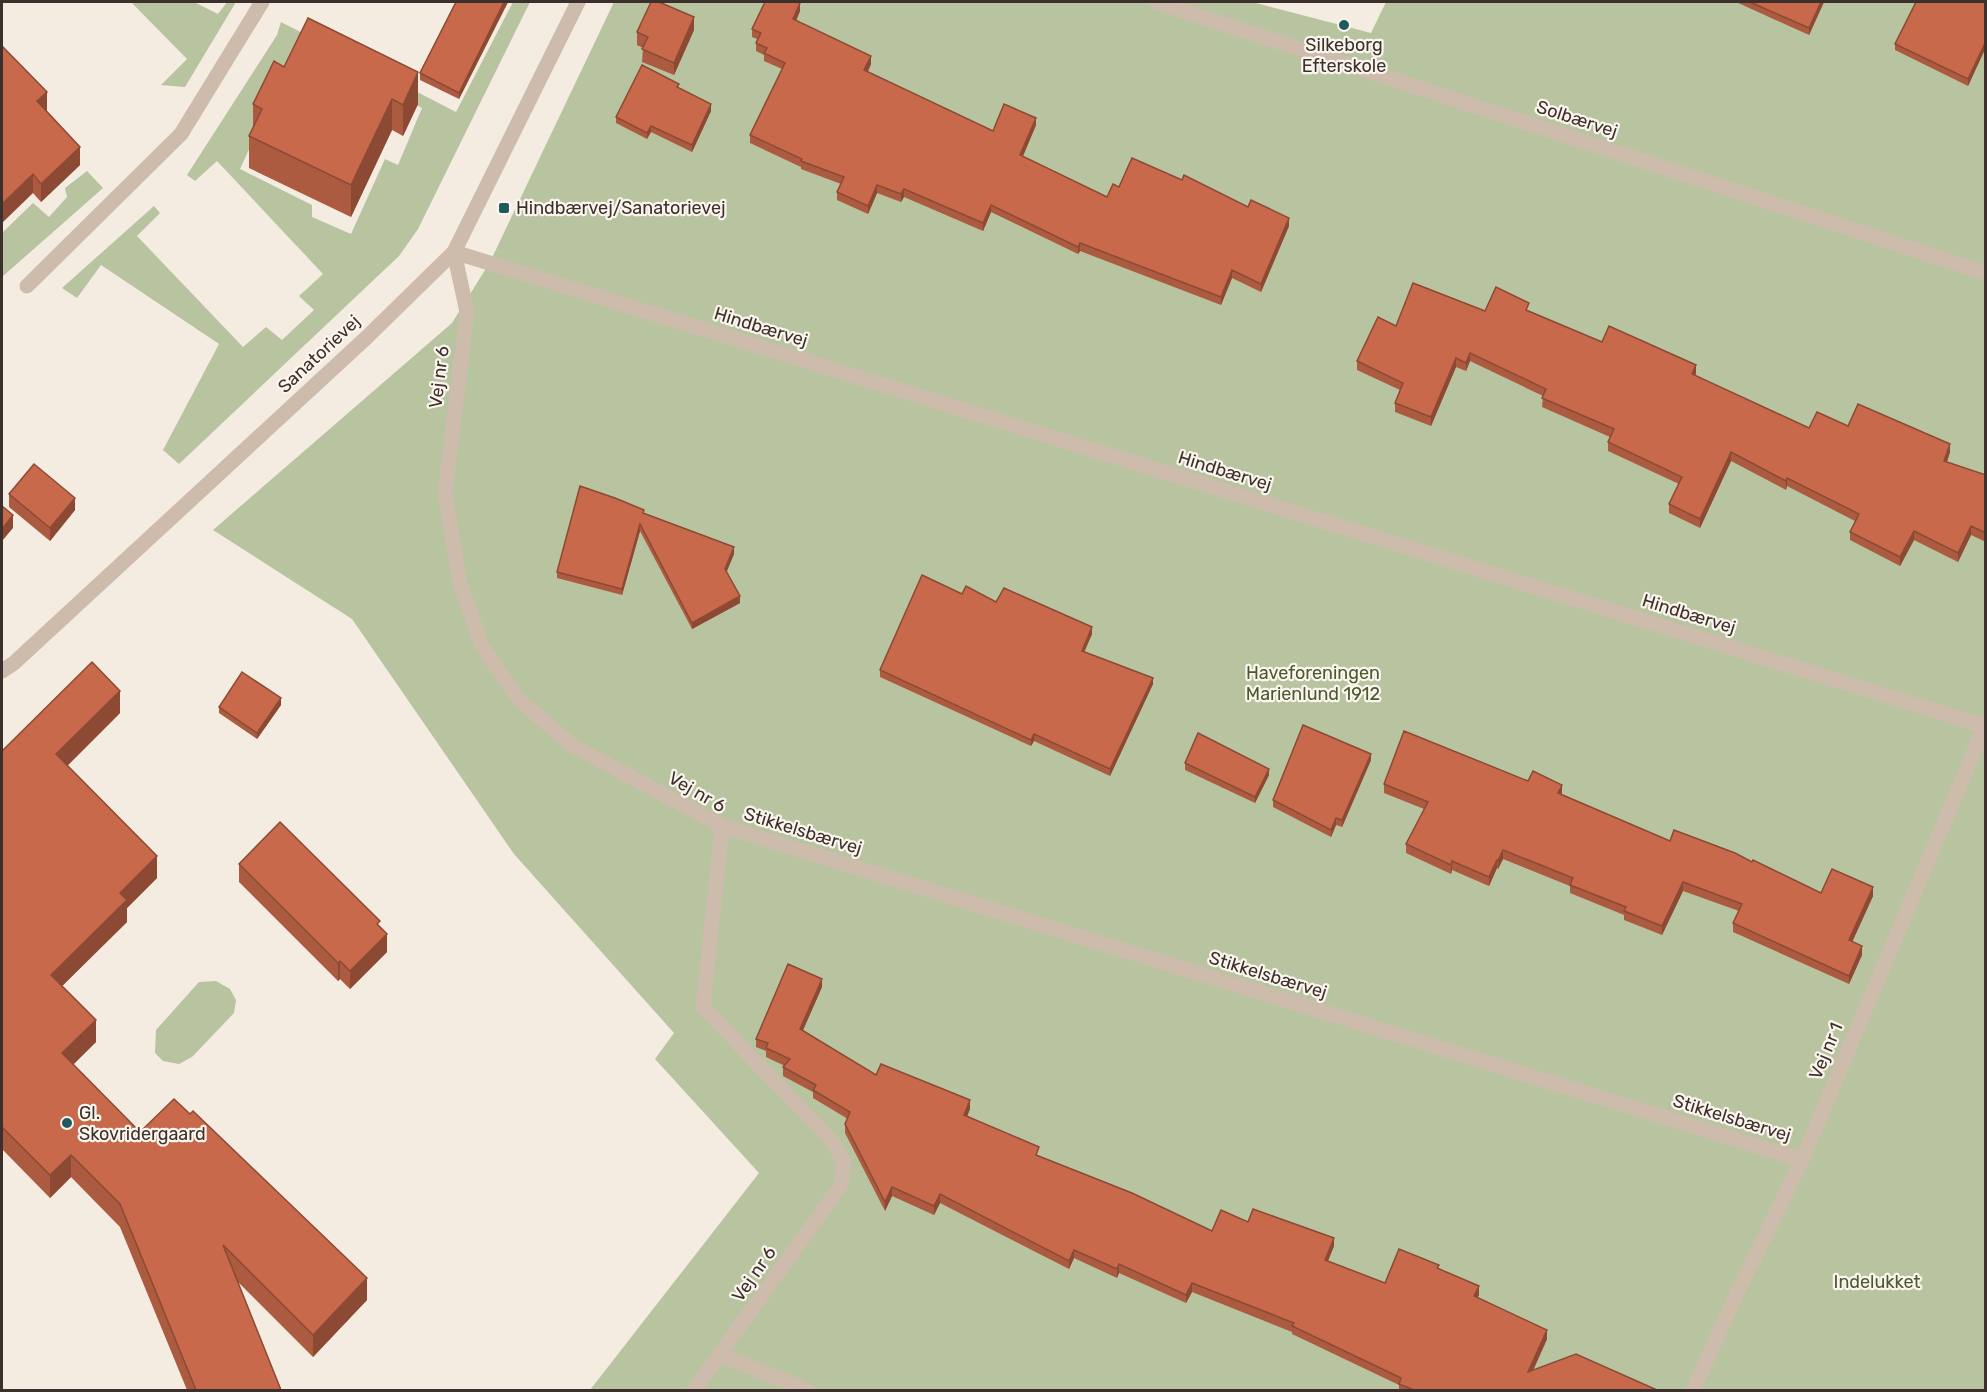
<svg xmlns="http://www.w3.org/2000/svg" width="1987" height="1392" font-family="Rubik,sans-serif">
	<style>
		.green { fill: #b8c4a0; fill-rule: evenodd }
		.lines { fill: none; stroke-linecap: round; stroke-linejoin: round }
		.lane { stroke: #cdbbac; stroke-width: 15 }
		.street { stroke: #cdbbac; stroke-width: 15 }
		.wall { fill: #ac5a40 }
		.shaded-wall { fill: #8c4a34 }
		.building { fill: #c8694b; stroke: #8c4a34; stroke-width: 1.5 }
		.poi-dot { fill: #1f5a5e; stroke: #fbf5ee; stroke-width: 2 }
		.labels { text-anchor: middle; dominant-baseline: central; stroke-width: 4.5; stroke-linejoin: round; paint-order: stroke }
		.poi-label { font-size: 18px; fill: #3b302b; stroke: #fbf5ee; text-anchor: start }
		.street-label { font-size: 18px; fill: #3b302b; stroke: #fbf5ee }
		.park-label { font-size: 18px; fill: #4a5a2e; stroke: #fbf5ee }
	</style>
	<rect width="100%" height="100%" fill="#f4ebe1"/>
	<!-- green -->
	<g class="green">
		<path d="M131,2h63l24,12 9,-12h9l-51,85 -24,-2 26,-26z"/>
		<path d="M513,2h17l-112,227 -19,27 -220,208 -16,-14 56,-106 -118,-79 -24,33 -15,-10 92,-82 6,7 -23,23 106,111 23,-20 16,13 32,-30 -15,-14 24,-22 -106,-113 -22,20 -8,-6 90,-140 4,-13 175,90zM297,45l125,63 -24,57 -13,-6 -34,75 -39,-17v-12l-72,-36z"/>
		<path d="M614,2h638l119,31 15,-31h599v1388h-1395l169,-217 -104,-114 19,-26 -160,-179 -162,-235 -139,-89 239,-207 38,-61z"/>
		<path d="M87,171l16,17 -101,89v-44l31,-30 16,14 18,-20 -2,-9z"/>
		<path d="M216,981l14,8 6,11 -2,13 -42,44 -13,7 -16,-3 -8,-8 1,-23 43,-48z"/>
	</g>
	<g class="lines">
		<!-- lane -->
		<g class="lane">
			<path d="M1156,2l830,271"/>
			<path d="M722,826l1080,334"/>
			<path d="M721,1355l86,35"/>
			<path d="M694,1390l147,-205 3,-22 -12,-22 -129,-134 19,-181 -149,-80 -54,-46 -37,-54 -22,-63 -15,-90 22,-181 -13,-60 1530,474"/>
			<path d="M1693,1390l44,-97 65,-133 184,-437"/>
		</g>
		<!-- street -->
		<g class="street">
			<path d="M27,286l154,-152 81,-132"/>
			<path d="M2,671l12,-8 352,-325 88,-86 124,-250"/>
		</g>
	</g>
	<!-- wall -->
	<g class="wall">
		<path d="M456,2h52l-49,97 -39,-19v-7z"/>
		<path d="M1736,2h88l-15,33z"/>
		<path d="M1986,2v45l-18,39 -73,-36v-6z"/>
		<path d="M800,11l-4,10 75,43 -3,8 125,59 43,-6 -13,31 84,41 12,-10 170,39 -28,66 -29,-14 -11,27 -141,-54 -2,3 -87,-42 -8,19 -79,-34 -3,5 -24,-9 -9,21 -31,-14v-8l4,-8 -40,-15v-2l-51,-24v-8l32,-66 -18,-8v-6l-8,-4v-8l1,-4 -5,-2v-8z"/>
		<path d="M694,30l-20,45 -32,-13 1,-14 -6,-3v-13z"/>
		<path d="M2,47l45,63 -1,1 34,54 -39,37 -8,-9z"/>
		<path d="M284,67l134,37 -15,32 -11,-6 -41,87 -102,-49v-32l4,-8v-24z"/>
		<path d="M679,88l32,23 -19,41 -41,-20 -4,7 -31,-16v-6z"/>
		<path d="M1485,311h44l73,31 94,31 -1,3 114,52 39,-2 102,26 -3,10 39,13v67l-15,-7 -13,27 -44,-22 -14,26 -50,-26v-8l5,-11 -68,-35 -1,4 -55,-29 -31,67 -31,-15v-9l10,-20 -71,-33v-9l2,-5 -68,-30 1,-11 -73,-35 -4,10 -10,-4 -25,59 -36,-14v-9l5,-13 -43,-20v-9l39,-35z"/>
		<path d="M9,494l66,16 -25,31 -41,-34z"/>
		<path d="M644,514l90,40 -8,18 14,31 -48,26 -52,-98 -18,64 -65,-17v-6z"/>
		<path d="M962,594l34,8 96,32 -8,18 69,32 -43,92 -76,-35 -3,5 -151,-69v-7z"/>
		<path d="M281,705l-24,34 -38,-26v-6z"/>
		<path d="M120,713l-53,53 90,112 -30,30v14l-65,64 34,56 -23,22 67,68 227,168 -54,57 -75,-75 43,108h-94l-67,-163 -49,-50 -21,21 -48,-49v-398z"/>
		<path d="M1371,760l-29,67 -6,-2 -5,12 -58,-30v-7z"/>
		<path d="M1185,763l84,12 -14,28 -70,-33z"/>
		<path d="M1528,781l33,14 109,46 82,21 69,31 52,3 -21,46 10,13 -13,29 -116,-52v-9l6,-12 -56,-20 -21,44 -38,-15v-5l-54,-22v-7l-67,-27 -5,10 -1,-1 -8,18 -37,-16 -1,4 -45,-21v-9l18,-35 -40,-16v-9z"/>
		<path d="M239,864l141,63 7,25 -37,37 -10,-10 -2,2 -99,-99z"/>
		<path d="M822,987l-19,43 73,45 94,34 -3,7 72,40 173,75 36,-9 86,24 -6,15 57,22 54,-15 40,27 -2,2 70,42 -14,32 124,19h-258v-5l-107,-51v-2l-100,-40 -6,11 -67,-30 -2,5 -43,-20 -5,11 -129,-66 -6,12 -42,-19 -7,15 -40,-78v-9l3,-5 -35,-21v-6l-30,-16v-9l2,-1 -19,-9v-6l-10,-4v-8z"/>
	</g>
	<!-- shaded-wall -->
	<g class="shaded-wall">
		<path d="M504,2h4l-49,97v-6z"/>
		<path d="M1821,2h3l-15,33v-7z"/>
		<path d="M800,3v8l-7,16v-8z"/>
		<path d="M694,17v13l-20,45v-12z"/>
		<path d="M1986,41v6l-18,39v-7z"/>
		<path d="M871,56v8l-7,14v-8z"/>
		<path d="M418,72v32l-15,32v-31z"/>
		<path d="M47,92v18l-10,9v-18z"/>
		<path d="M392,99v31l-41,87v-32z"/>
		<path d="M711,104v7l-19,41v-7z"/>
		<path d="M1036,118v7l-16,38v-8z"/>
		<path d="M651,126v6l-4,7v-6z"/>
		<path d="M80,147v18l-39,37v-18z"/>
		<path d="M33,174v19l-31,30v-19z"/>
		<path d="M877,185v8l-9,21v-8z"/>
		<path d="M904,189v8l-3,5v-8z"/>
		<path d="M991,205v7l-8,19v-8z"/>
		<path d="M1289,218v8l-28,66v-8z"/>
		<path d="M1080,243v8l-2,3v-7z"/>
		<path d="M1232,270v8l-11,27v-8z"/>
		<path d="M1470,353v8l-4,10v-8z"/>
		<path d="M1456,358v9l-25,59v-9z"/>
		<path d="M1696,365v8l-4,10v-9z"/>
		<path d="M1950,444v8l-6,18v-9z"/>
		<path d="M1731,452v9l-31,67v-9z"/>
		<path d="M1787,478v8l-1,4v-9z"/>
		<path d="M75,498v12l-25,31v-13z"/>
		<path d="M13,515v13l-11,13v-12z"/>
		<path d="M640,524v7l-18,64v-6z"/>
		<path d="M1971,526v9l-13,27v-9z"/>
		<path d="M1914,531v9l-14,26v-9z"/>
		<path d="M734,547v7l-9,22v-7z"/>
		<path d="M740,596v7l-48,26v-6z"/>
		<path d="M1092,627v7l-10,23v-6z"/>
		<path d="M1153,678v6l-43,92v-7z"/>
		<path d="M120,691v22l-64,64v-23z"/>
		<path d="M281,698v7l-24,34v-6z"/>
		<path d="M1034,734v7l-3,5v-6z"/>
		<path d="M1371,754v6l-29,67v-7z"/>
		<path d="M1269,769v6l-14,28v-6z"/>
		<path d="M1562,785v9l-4,-1z"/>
		<path d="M1336,818v7l-5,12v-7z"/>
		<path d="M1503,850v9l-5,10v-8z"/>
		<path d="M157,856v22l-30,30v14l-76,75v-22l69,-82z"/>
		<path d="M1497,860v8l-8,18v-9z"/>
		<path d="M1452,861v9l-1,4v-9z"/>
		<path d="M1683,882v9l-21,44v-9z"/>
		<path d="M1873,887v9l-24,53v-9z"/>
		<path d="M387,934v18l-37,37v-18z"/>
		<path d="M1862,946v9l-13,29v-8z"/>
		<path d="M340,961v18l-2,2v-18z"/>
		<path d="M822,979v8l-22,50v-8z"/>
		<path d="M96,1020v22l-34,34v-23z"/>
		<path d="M970,1100v9l-6,15v-9z"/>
		<path d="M71,1155v22l-21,21v-23z"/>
		<path d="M892,1187v9l-7,15v-9z"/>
		<path d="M940,1194v9l-6,12v-9z"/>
		<path d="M1334,1238v8l-9,22v-8z"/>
		<path d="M1074,1250v8l-5,11v-8z"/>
		<path d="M1119,1264v9l-2,5v-9z"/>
		<path d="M367,1278v22l-54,57v-22z"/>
		<path d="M1192,1283v9l-6,11v-8z"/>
		<path d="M1479,1286v9l-5,10v-9z"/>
		<path d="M1547,1330v9l-19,42v-9z"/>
	</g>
	<!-- building -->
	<g class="building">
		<path d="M456,2h48l-45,91 -39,-20z"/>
		<path d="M651,2h8l35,15 -20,46 -32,-14 6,-12 -11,-5z"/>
		<path d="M765,2h31l4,1 -7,16 78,37 -7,14 129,61 11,-27 32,14 -16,37 87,42 6,-13 6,3 13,-29 50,22 2,-5 64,32 3,-7 38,18 -28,66 -29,-14 -11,27 -141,-54 -2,4 -87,-42 -8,18 -79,-34 -3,5 -24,-9 -9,21 -31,-14 7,-15 -43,-16 1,-2 -52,-24 35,-72 -21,-10 3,-5 -11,-5 5,-10 -9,-4z"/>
		<path d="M1750,2h71l-12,26z"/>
		<path d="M1916,2h70v39l-18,38 -73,-35z"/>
		<path d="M308,18l110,54 -15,33 -11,-6 -41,86 -102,-49 13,-27 -9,-5 21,-43 10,6z"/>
		<path d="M2,46l45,46 -10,9 43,46 -39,37 -8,-10 -31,30z"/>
		<path d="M642,65l37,19 -2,3 34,17 -19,41 -41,-19 -4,7 -31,-16z"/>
		<path d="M1413,283l72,28 11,-24 33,16 -3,7 76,32 7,-16 87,39 -4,9 117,54 8,-16 31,14 10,-22 92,40 -6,17 42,14v58l-15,-7 -13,27 -44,-22 -14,26 -50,-25 9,-18 -72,-36 -1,3 -55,-29 -31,67 -31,-15 13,-27 -74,-35 6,-13 -72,-31 4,-9 -76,-36 -4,10 -10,-5 -25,59 -36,-14 8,-20 -46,-22 21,-44 18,9z"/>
		<path d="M34,464l41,34 -25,30 -41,-34z"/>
		<path d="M580,486l35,12 29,12 -1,3 91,34 -9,22 15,27 -48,27 -52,-99 -18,65 -65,-17z"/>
		<path d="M2,506l11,9 -11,14z"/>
		<path d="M922,575l40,19 4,-8 30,16 8,-14 88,39 -10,24 71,27 -43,91 -76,-35 -3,6 -151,-70z"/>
		<path d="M92,662l28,29 -64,63 101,102 -37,37 7,7 -76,75 45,45 -34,33 78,79 34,-33 16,15 3,-3 174,167 -54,57 -90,-90 58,145h-85l-76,-186 -49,-49 -21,20 -48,-48v-376z"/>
		<path d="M242,672l39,26 -24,35 -38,-26z"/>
		<path d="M1303,725l68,29 -29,66 -6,-2 -5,12 -58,-30z"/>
		<path d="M1404,731l124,50 5,-10 29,14 -4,8 112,48 4,-11 61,23 17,9 1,-2 68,33 11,-24 41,18 -24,53 13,6 -13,30 -116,-53 9,-19 -59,-22 -21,44 -38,-15 2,-4 -56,-22 3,-7 -70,-28 -5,11 -1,-1 -8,17 -37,-16 -1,4 -45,-21 22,-42 -44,-18z"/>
		<path d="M1198,733l71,36 -14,28 -70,-34z"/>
		<path d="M280,822l100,99 -3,3 10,10 -37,37 -10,-10 -2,2 -99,-99z"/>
		<path d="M788,964l34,15 -22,50 76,46 5,-11 89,36 -6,15 75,32 -3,8 96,38 80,38 9,-21 27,12 5,-13 81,29 -9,22 60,23 14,-34 40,16 -2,3 42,18 -5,10 73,34 -19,42 48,-18 81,36h-243l-15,-6 2,-6 -109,-52 2,-3 -102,-40 -6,12 -67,-31 -2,5 -43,-19 -5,11 -129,-67 -6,12 -42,-19 -7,15 -40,-78 5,-12 -37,-22 3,-5 -33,-18 7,-8 -24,-11 2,-5 -12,-4z"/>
	</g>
	<!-- markers -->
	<g class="poi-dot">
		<circle cx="1344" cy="25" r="6"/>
		<rect x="498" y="202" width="12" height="12" rx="3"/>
		<circle cx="67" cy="1123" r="6"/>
	</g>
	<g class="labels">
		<!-- poi labels -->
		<g class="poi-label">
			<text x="1344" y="45" text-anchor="middle">Silkeborg<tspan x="1344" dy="21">Efterskole</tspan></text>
			<text x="516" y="208">Hindbærvej/Sanatorievej</text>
			<text x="79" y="1113">Gl.<tspan x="79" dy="21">Skovridergaard</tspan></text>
		</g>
		<!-- street labels -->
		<g class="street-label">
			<text transform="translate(1577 119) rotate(18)">Solbærvej</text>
			<text transform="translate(761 327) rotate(17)">Hindbærvej</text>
			<text transform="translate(319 354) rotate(-43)">Sanatorievej</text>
			<text transform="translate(439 377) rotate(-83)">Vej nr 6</text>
			<text transform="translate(1225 471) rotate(17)">Hindbærvej</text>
			<text transform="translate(1689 614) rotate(17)">Hindbærvej</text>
			<text transform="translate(697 792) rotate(30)">Vej nr 6</text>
			<text transform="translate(803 831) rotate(17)">Stikkelsbærvej</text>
			<text transform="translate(1268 975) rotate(17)">Stikkelsbærvej</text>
			<text transform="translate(1826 1051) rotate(-67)">Vej nr 1</text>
			<text transform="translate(1732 1118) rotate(17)">Stikkelsbærvej</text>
			<text transform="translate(754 1274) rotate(-55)">Vej nr 6</text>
		</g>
		<!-- park labels -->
		<g class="park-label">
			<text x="1313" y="673">Haveforeningen<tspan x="1313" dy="21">Marienlund 1912</tspan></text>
			<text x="1877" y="1282">Indelukket</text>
		</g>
	</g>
	<!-- border -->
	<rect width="1987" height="1392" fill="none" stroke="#3b302b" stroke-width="6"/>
</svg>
